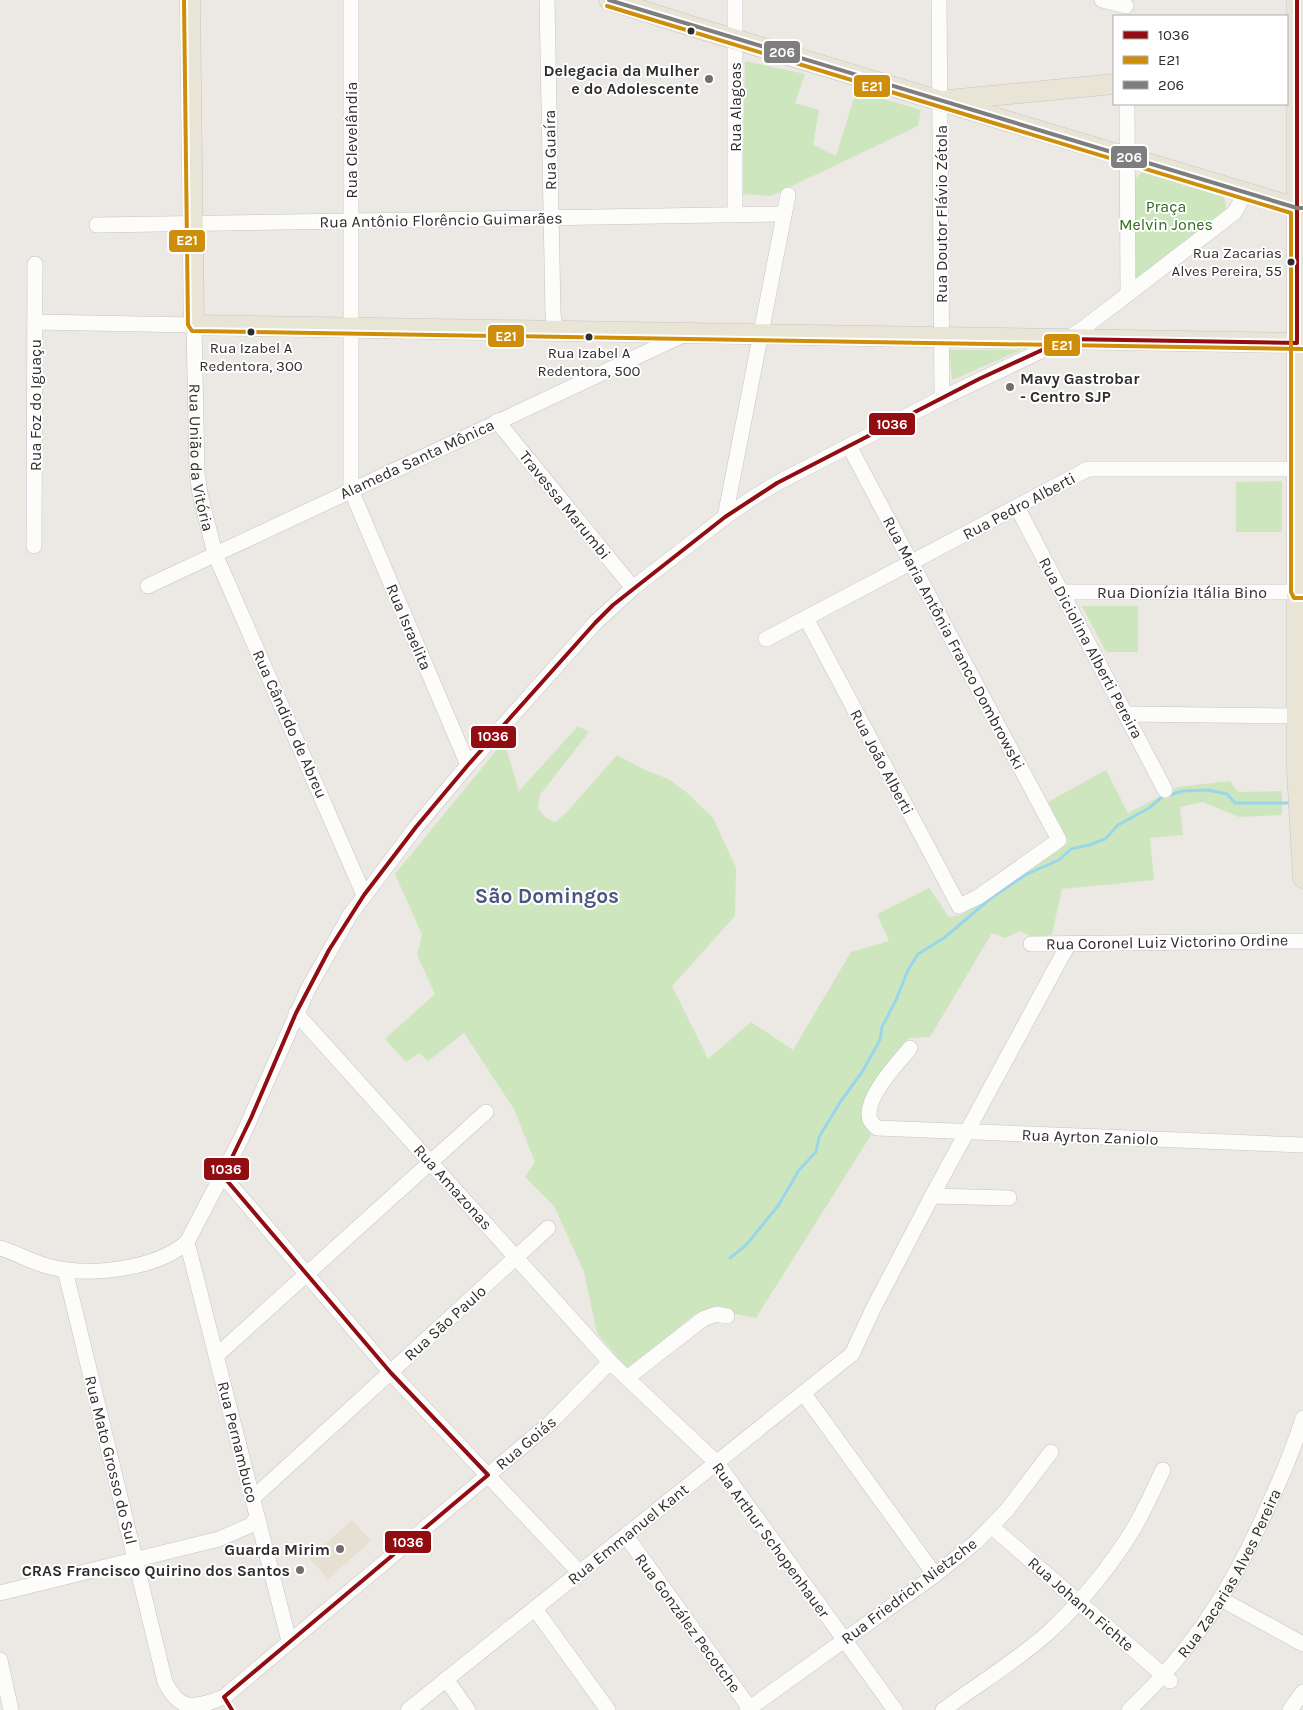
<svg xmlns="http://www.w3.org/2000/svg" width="1303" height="1710" font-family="Karla,sans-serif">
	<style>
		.education { fill: #e6e0d3 }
		.green { fill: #cee6be }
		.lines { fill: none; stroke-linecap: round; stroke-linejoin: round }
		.stream { stroke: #99d6ec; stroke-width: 3 }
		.minor-casing { stroke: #c5c4c5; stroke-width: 16 }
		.major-casing { stroke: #c6c5c4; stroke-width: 21 }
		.minor { stroke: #fcfcfb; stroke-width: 15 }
		.major { stroke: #e8e4d6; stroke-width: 20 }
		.bus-1-casing { stroke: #fff; stroke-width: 8 }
		.bus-2-casing { stroke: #fff; stroke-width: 8 }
		.bus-3-casing { stroke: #fff; stroke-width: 8 }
		.bus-1 { stroke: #910d11; stroke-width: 4 }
		.bus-2 { stroke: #cf8e09; stroke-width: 4 }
		.bus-3 { stroke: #7e7e7e; stroke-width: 4 }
		.bus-dot { fill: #2e2e2e; stroke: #fff; stroke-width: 2 }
		.poi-dot { fill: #706f6e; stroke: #fff; stroke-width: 2 }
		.labels { text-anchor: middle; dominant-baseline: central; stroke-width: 4; stroke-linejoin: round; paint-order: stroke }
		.bus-label { font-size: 15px; fill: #2e2e2e; stroke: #fff }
		.poi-label { font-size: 16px; font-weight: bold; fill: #2e2e2e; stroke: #fff; text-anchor: end }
		.street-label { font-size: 16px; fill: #2e2e2e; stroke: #fff }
		.park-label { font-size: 16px; fill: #2c6e1b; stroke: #fff }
		.district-label { font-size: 21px; font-weight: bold; fill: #4d5680; stroke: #fff }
		.line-badge { stroke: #fff; stroke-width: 2 }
		.badge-label { font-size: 14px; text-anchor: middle; font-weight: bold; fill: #fff }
	</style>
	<rect width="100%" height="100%" fill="#ece8e4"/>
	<!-- education -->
	<path class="education" d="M352,1520l19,21 -43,38 -19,-21z"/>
	<!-- green -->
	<g class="green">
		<path d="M745,61l60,13 -10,29 24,7 -6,35 23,11 20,-65 65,19 -3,16 -147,70 -29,-2z"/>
		<path d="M1142,172l82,25 3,15 -93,72 -3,-101z"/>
		<path d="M949,350h72l-69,30z"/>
		<path d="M1282,481v51h-46v-50z"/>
		<path d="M1082,606h56v46h-32z"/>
		<path d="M578,726l11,6 -49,63 -2,13 8,10 9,4 11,-9 51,-58 26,14 25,10 18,13 27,26 23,50 -1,48 -63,70 36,73 43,-37 42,28 58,-98 38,-11 -12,-27 52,-26 20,29 12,-2 107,-72 -20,-41 58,-32 22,43 50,-26 52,-6 8,11 44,-1v24l-43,2 -36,-15 -23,5 3,28 -33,3 4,42 -92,9 -10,45 -14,6 -18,-9 -15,7 -13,-5 -62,104 -21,1 -44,59 -3,17 9,21 -115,183 -46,-9 -15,5 -67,56 -31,-37 -13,-61 -30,-66 -29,-29 10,-15 -21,-53 -50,-76 -36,28 -9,-8 -13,9 -21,-23 50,-45 -18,-39 5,-20 -27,-61 109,-133 15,50z"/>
	</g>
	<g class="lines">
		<!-- stream -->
		<path class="stream" d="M730,1258l16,-13 32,-39 21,-36 17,-18 3,-15 22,-36 21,-29 18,-32 2,-13 14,-27 12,-30 10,-16 26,-16 47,-40 36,-24 32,-14 12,-11 18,-4 16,-6 13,-14 31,-17 13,-11 21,-6 24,-1 20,4 8,9h54"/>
		<defs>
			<g id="minor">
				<path d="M351,0v490l117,275"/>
				<path d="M547,0l6,313 2,18"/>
				<path d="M939,0l3,398"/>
				<path d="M1102,0l24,6"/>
				<path d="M1127,104l1,190"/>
				<path d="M735,215v-215"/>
				<path d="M97,225l687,-11"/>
				<path id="s1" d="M35,322l159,3 3,148 3,21 15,60 149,341"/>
				<path d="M497,421l136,167"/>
				<path d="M1017,507l148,283"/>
				<path d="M725,517l63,-322"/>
				<path d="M34,546l1,-282"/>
				<path d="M148,586l535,-251"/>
				<path id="s2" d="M1062,592h235"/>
				<path d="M806,618l153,288 19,-9 81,-57 -210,-394"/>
				<path d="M766,639l322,-170h209"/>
				<path d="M1126,714l171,2"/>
				<path d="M1031,944l272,-3"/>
				<path d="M296,1013l314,349 107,101 178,247"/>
				<path d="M910,1048c-13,16 -42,46 -41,67 0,6 4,9 8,13l426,17"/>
				<path d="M223,1176l168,197 189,200"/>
				<path d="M932,1196l77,2"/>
				<path d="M187,1242l102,399"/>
				<path d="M0,1248c17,5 33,15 51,19 39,10 106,2 136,-25l55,-105 66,-148 42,-74 66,-88 52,-62 127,-142 38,-35 92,-71 29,-20 23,-14 165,-85 124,-59 15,-9 153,-117 6,-10 3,-12"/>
				<path d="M65,1270l100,412c14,28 27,28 59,15l325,-273 61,-62"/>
				<path d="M216,1356l270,-244"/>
				<path d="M627,1378l76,-59 13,-5 11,2"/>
				<path d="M804,1394l131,181"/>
				<path d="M253,1498l295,-270"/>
				<path d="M992,1527l178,154"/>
				<path d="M626,1536l125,174"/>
				<path d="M0,1593l219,-54 32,-14 6,-8"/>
				<path d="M1221,1599l82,45"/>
				<path d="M535,1609l73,101"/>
				<path d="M0,1660l11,50"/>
				<path d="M446,1679l22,31"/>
				<path d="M408,1710l444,-356 21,-45 59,-113 137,-253"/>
				<path d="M747,1710l188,-135 41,-33 31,-32 44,-58"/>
				<path d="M943,1710c35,-26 74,-49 107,-79 32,-30 61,-65 84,-103 11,-19 20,-39 29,-58"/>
				<path id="s3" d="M1129,1710c65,-61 105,-125 140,-206 13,-28 25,-56 34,-86"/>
				<path d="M1290,1710l13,-18"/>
			</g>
			<g id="major">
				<path d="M190,0l4,325 1109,18"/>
				<path d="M609,0l85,27 603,181"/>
				<path d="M1297,0v771l6,107"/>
				<path d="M949,100l165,-16"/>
			</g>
		</defs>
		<!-- minor casing -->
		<use href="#minor" class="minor-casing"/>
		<!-- major casing -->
		<use href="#major" class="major-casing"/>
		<!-- minor -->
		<use href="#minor" class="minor"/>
		<!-- major -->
		<use href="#major" class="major"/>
		<defs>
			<path id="bus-1" d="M232,1710l-8,-13 264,-222 -97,-102 -168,-197 28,-58 45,-105 33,-63 35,-55 52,-68 52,-62 127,-142 18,-18 112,-88 52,-34 202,-104 87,-40 231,4v-343"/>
			<g id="bus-2">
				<path d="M184,0l4,325 4,6 1111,18"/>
				<path d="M607,6l684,207v379l3,6h9"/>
			</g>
			<path id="bus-3" d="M609,0l688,208h6"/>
		</defs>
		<!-- bus-1 casing -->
		<use href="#bus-1" class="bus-1-casing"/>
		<!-- bus-2 casing -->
		<use href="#bus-2" class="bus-2-casing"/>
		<!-- bus-3 casing -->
		<use href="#bus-3" class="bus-3-casing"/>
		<!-- bus-1 -->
		<use href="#bus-1" class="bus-1"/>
		<!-- bus-2 -->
		<use href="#bus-2" class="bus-2"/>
		<!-- bus-3 -->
		<use href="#bus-3" class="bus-3"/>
	</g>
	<!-- markers -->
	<g class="bus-dot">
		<circle cx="691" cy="31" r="4.5"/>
		<circle cx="1291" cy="262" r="4.5"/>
		<circle cx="251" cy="332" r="4.5"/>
		<circle cx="589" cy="337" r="4.5"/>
	</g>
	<g class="poi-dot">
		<circle cx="709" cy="79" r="5"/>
		<circle cx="1010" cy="387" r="5"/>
		<circle cx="340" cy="1549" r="5"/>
		<circle cx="300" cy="1570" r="5"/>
	</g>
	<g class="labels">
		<!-- bus labels -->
		<g class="bus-label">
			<text x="1282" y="253" text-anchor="end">Rua Zacarias<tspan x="1282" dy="18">Alves Pereira, 55</tspan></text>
			<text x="251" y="348">Rua Izabel A<tspan x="251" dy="18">Redentora, 300</tspan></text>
			<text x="589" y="353">Rua Izabel A<tspan x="589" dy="18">Redentora, 500</tspan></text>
		</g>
		<!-- poi labels -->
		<g class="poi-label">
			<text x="699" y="70">Delegacia da Mulher<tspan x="699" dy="18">e do Adolescente</tspan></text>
			<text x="1020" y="378" text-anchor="start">Mavy Gastrobar<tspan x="1020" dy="18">- Centro SJP</tspan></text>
			<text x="330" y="1549">Guarda Mirim</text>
			<text x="290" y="1570">CRAS Francisco Quirino dos Santos</text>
		</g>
		<!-- street labels -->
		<g class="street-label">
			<text transform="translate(735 107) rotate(-90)">Rua Alagoas</text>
			<text transform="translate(351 140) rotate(-90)">Rua Clevelândia</text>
			<text transform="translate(550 150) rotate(-91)">Rua Guaíra</text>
			<text transform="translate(941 214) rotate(-90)">Rua Doutor Flávio Zétola</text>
			<text transform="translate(441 220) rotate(-1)">Rua Antônio Florêncio Guimarães</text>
			<text transform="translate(35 405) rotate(-90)">Rua Foz do Iguaçu</text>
			<text stroke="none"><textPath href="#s1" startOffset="292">Rua União da Vitória</textPath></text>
			<text transform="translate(417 459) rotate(-25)">Alameda Santa Mônica</text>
			<text transform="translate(565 505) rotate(51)">Travessa Marumbi</text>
			<text transform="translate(1019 506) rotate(-28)">Rua Pedro Alberti</text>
			<text stroke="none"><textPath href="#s2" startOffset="120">Rua Dionízia Itália Bino</textPath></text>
			<text transform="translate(409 627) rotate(67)">Rua Israelita</text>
			<text transform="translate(954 643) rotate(62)">Rua Maria Antônia Franco Dombrowski</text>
			<text transform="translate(1091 648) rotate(62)">Rua Diciolina Alberti Pereira</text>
			<text transform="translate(290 724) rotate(66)">Rua Cândido de Abreu</text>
			<text transform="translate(882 762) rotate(62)">Rua João Alberti</text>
			<text transform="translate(1167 942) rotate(-1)">Rua Coronel Luiz Victorino Ordine</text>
			<text transform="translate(1090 1137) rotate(2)">Rua Ayrton Zaniolo</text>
			<text transform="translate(453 1187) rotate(48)">Rua Amazonas</text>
			<text transform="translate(445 1323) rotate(-42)">Rua São Paulo</text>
			<text transform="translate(238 1442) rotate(76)">Rua Pernambuco</text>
			<text transform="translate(526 1443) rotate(-40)">Rua Goiás</text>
			<text transform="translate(111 1460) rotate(76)">Rua Mato Grosso do Sul</text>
			<text transform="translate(628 1534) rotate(-39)">Rua Emmanuel Kant</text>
			<text transform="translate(771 1540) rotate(54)">Rua Arthur Schopenhauer</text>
			<text stroke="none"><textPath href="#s3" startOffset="171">Rua Zacarias Alves Pereira</textPath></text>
			<text transform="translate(909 1591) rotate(-37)">Rua Friedrich Nietzche</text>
			<text transform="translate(1081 1604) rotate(41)">Rua Johann Fichte</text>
			<text transform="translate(688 1623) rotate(54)">Rua González Pecotche</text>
		</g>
		<!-- park labels -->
		<g class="park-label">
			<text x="1166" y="206">Praça<tspan x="1166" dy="18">Melvin Jones</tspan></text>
		</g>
		<!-- district labels -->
		<g class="district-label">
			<text x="547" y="896">São Domingos</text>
		</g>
	</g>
	<g class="line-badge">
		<rect x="763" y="40" width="38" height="24" rx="5" fill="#7e7e7e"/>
		<rect x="853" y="74" width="38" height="24" rx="5" fill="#cf8e09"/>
		<rect x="1110" y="145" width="38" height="24" rx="5" fill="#7e7e7e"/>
		<rect x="168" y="229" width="38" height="24" rx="5" fill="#cf8e09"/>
		<rect x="487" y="324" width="38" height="24" rx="5" fill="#cf8e09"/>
		<rect x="1043" y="333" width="38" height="24" rx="5" fill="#cf8e09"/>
		<rect x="868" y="412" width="48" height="24" rx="5" fill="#910d11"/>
		<rect x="470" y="725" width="47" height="24" rx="5" fill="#910d11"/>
		<rect x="203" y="1157" width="47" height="24" rx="5" fill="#910d11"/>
		<rect x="384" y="1530" width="48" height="24" rx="5" fill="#910d11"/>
	</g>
	<g class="badge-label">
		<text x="782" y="57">206</text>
		<text x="872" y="91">E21</text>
		<text x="1129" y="162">206</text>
		<text x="187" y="245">E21</text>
		<text x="506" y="341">E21</text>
		<text x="1062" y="350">E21</text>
		<text x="892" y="429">1036</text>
		<text x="493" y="741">1036</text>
		<text x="226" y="1174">1036</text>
		<text x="408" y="1547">1036</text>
	</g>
	<!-- legend -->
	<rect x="1113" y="15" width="175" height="90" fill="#ffffff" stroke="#ababab"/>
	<rect x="1123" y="31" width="25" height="8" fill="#910d11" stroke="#ababab"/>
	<text x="1158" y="40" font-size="15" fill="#2e2e2e">1036</text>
	<rect x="1123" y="56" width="25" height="8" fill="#cf8e09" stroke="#ababab"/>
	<text x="1158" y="65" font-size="15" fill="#2e2e2e">E21</text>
	<rect x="1123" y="81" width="25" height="8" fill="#7e7e7e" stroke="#ababab"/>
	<text x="1158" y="90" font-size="15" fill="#2e2e2e">206</text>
</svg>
